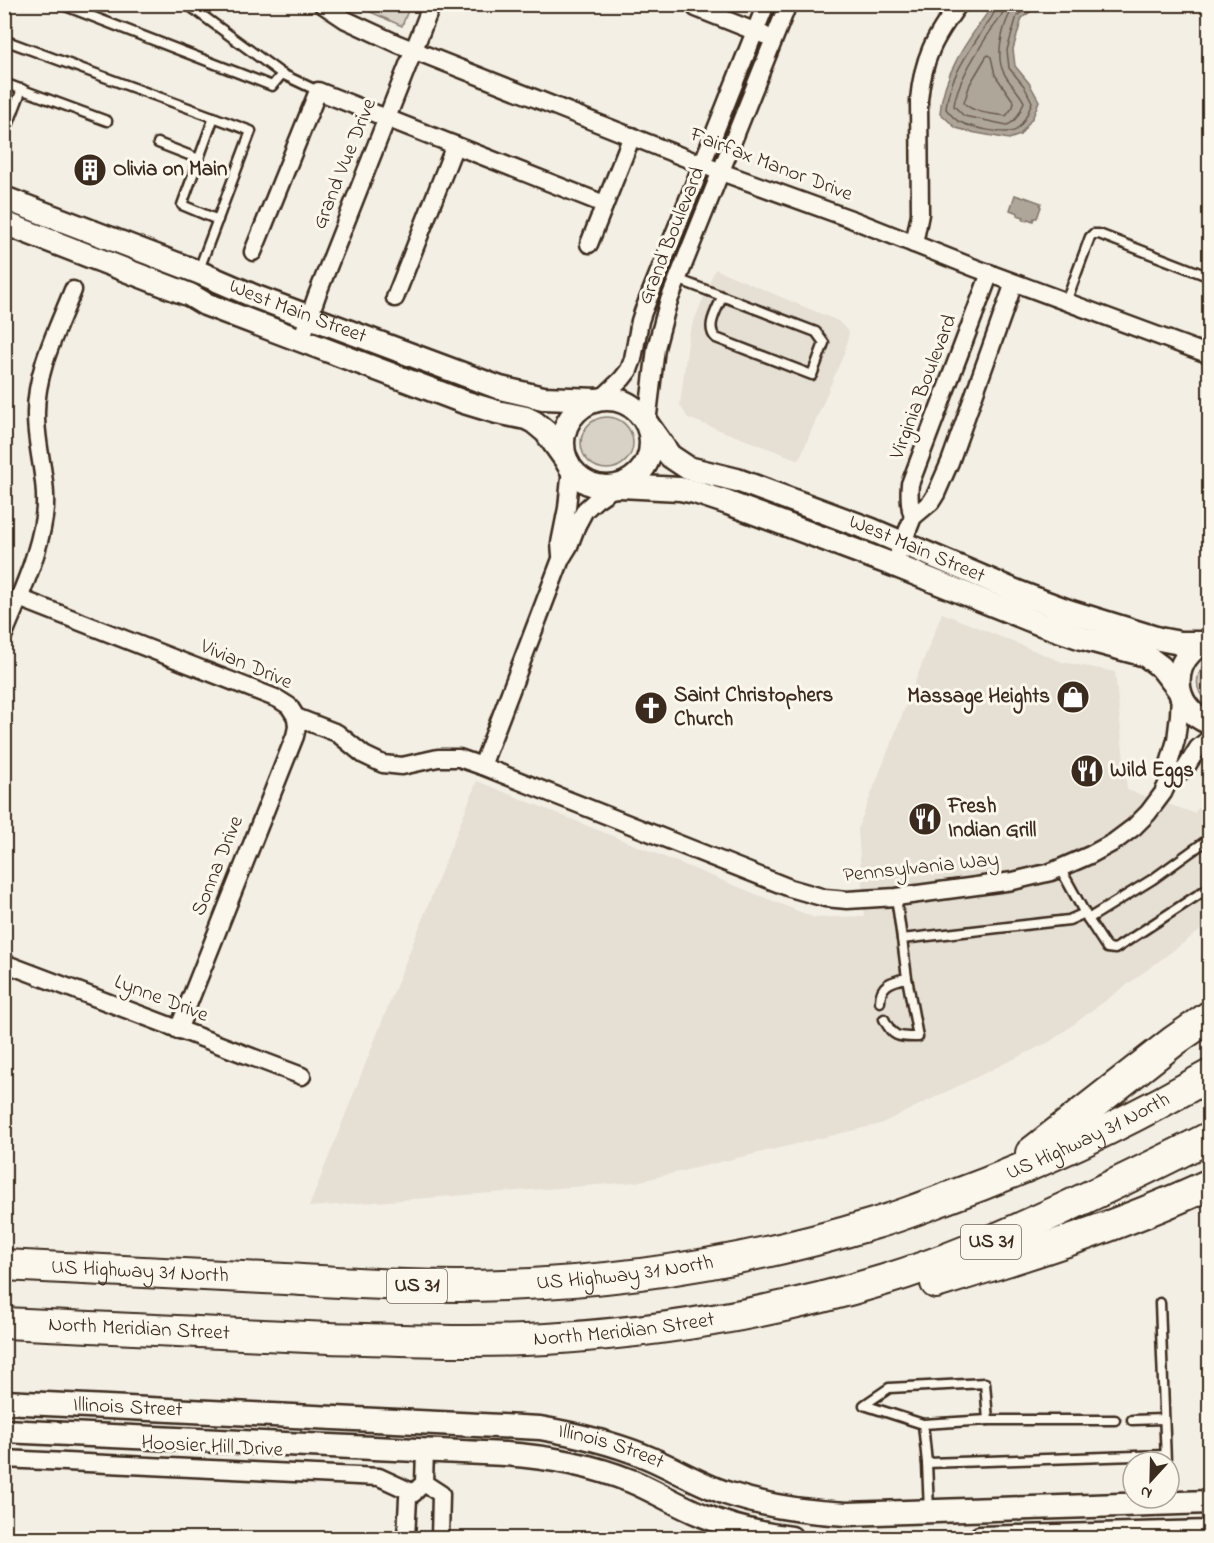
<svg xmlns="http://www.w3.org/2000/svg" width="1214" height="1543" font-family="'Indie Flower',sans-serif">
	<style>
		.built { fill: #e5dfd4 }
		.green { fill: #d8d1c6; stroke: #8a7e72; stroke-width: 1.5 }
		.water { fill: #afa69a; stroke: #817468; stroke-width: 1.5 }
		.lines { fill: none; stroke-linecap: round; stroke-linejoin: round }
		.shore { stroke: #695c50; stroke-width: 1.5 }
		.lane-casing { stroke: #3b2a1e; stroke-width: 13 }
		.street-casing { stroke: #3b2a1e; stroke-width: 21 }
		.secondary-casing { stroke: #3b2a1e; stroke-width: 27 }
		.highway-casing { stroke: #3b2a1e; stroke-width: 34 }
		.lane { stroke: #fbf7ec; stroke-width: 8 }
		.street { stroke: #fbf7ec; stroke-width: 16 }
		.secondary { stroke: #fbf7ec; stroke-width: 22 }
		.highway { stroke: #fbf7ec; stroke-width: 30 }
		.labels { text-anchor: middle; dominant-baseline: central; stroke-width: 6; stroke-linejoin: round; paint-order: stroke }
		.shield { fill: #fbf7ec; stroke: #75685c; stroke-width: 1.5 }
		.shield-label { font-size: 20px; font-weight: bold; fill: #3b2a1e }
		.street-label { font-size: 21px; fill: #3b2a1e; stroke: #fbf7ec }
		.poi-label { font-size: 21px; font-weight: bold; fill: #3b2a1e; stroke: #fbf7ec; text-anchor: start }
	</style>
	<rect width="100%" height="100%" fill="#f3efe4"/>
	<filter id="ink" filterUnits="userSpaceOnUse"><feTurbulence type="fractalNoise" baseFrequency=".0167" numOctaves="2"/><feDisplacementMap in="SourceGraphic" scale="12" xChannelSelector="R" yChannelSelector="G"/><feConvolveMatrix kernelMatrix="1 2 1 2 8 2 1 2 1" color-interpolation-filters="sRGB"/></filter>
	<g filter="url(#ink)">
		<!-- built -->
		<g class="built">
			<path d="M715,269l123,52 11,11 -4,19 -46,109 -111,-42 -8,-13 9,-71z"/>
			<path d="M942,613l120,49 53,10 12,118 67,23 15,-16v127l-158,117 -171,83 -244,58 -327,25 168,-426 338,137 49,-2 -6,-88z"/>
		</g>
		<!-- green -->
		<g class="green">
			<path d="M355,5h55l-8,21z"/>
			<circle cx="607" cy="443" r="26"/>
			<path d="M1209,662v-1v41c-16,-10 -15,-29 0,-40z"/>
		</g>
		<!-- water -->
		<g class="water">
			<path d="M993,5h55l-11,2 -15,11 -9,31 2,17 14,17 10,18 -6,16 -13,18 -11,4 -38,-7 -15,-4 -16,-15c3,-41 30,-76 53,-108z"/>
			<path d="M1015,195l9,3 1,-1 16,6 -1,3 1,1 -4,11h-3l-1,3 -5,-2 -1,2 -4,-1 1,-3 -7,-2 1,-2 -8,-3z"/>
		</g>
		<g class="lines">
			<!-- shore -->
			<g class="shore">
				<path d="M997,4c-1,11 -11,20 -16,29 -15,23 -33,48 -35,76 4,5 9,11 14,13 9,5 47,14 56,8 8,-6 13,-19 16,-28l-8,-16 -15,-18 -2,-18 10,-34 14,-12"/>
				<path d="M1005,4c-1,12 -10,20 -16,29 -12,19 -33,51 -35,73l10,10 43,9c9,-3 14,-14 17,-23 -5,-11 -16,-19 -21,-31 -8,-17 1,-56 15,-67"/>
				<path d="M988,55l3,2 4,18 19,27 -1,5 -7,9c-13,-2 -33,-3 -42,-13l6,-19 16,-27z"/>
			</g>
			<defs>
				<g id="lane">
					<path d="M60,4l212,82 10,-12 -95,-70"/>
					<path d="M4,40l247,91 -53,141"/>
					<path d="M282,74l36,17"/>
					<path d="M4,83l103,38"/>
					<path d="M214,117l-32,88 36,15"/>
					<path d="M4,136l18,-47"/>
					<path d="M158,143l41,16"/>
					<path d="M677,279l139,53 8,11 -12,32 -96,-37c-11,-11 1,-28 6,-41"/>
					<path d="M1066,302l24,-65 3,-3h6l111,43"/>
					<path d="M1060,868l28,51 19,29 8,1 95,-62"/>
					<path d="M896,897l6,42 167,-19 16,-7"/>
					<path d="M1088,919l65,-40 57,-41"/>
					<path d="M880,1002c0,-18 12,-21 27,-24l-5,-39"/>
					<path d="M884,1019c9,19 14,18 34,18l-11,-59"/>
					<path d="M1160,1303l6,159"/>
					<path d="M1132,1420l32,-1"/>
					<path d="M923,1424l65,-4"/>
					<path d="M927,1463l238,-8"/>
					<path d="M929,1511l-2,-48 -4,-39 -59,-19 25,-17 96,-5 3,37h127"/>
				</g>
				<g id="street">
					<path d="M322,4l24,16 52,24 323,128 130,47 124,49 235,87"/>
					<path d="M694,4l2,4 68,27"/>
					<path d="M589,244l43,-108"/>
					<path d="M914,244l6,-30 -1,-114c4,-42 15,-62 40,-96"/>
					<path d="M253,252l65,-161 286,113"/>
					<path d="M395,298l60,-153"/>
					<path d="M301,340l16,-45 115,-291"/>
					<path d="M601,399l21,-20 7,-9 4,-11 7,-38 3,-9 123,-308"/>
					<path d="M647,423l9,-75 12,-45 120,-299"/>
					<path d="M913,517c-4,-11 -4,-21 -3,-33l80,-211"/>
					<path d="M899,552l14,-35 18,-15 5,-8 14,-32 64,-179"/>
					<path d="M561,555l-1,-12 7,-35 4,-40"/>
					<path d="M19,598l259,101 11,7 7,11 41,16 27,22 19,9 19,2 36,-8h21l23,8 308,122 35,10 22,2 49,-3 117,-16 38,-9 39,-17 24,-13 20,-15 14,-14 15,-20 7,-15 -1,-14 7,-24 3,-25 1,-22"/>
					<path d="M4,634c16,-39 34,-76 40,-117 5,-34 -8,-67 -8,-101 -1,-44 21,-86 37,-126"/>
					<path d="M482,766l79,-207 8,-13 8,-21 8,-15 11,-10 19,-13"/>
					<path d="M1170,778l15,-9 13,-21 12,-10"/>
					<path d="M4,963l298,113"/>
					<path d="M178,1030l117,-294 2,-9 -1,-10"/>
					<path d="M4,1459l375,18 35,16"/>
					<path d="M424,1483l17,11 -1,44"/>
					<path d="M406,1538l2,-40 16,-15 1,-33"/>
				</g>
				<g id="secondary">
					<path id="s1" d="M4,198l194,74 58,25 244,91 43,10 54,2"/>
					<path d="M4,223l186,72 15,9 259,98 33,10 29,6 8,4 12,10 22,31"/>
					<circle cx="607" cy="443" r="44"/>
					<path id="s2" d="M648,425l22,31 18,12 49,12 79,29 56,21 148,63 48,18 91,28 21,4h22"/>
					<path d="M620,486l60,3 15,3 33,11 166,62 144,58 44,15 63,17 16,12 18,23"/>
					<path d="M1208,641c-40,16 -39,67 2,82"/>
					<path id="s3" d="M4,1402l536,26c35,6 69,14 102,27 28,11 55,28 84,38 39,13 79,19 121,21l363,-12"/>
					<path d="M4,1431l501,23c43,3 86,11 126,27 24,10 46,24 71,34 28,12 58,19 89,23"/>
					<path d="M980,1538l230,-6"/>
				</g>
				<g id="highway">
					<path d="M1031,1153l143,-112 36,-25"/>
					<path id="s4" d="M4,1265c94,5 188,10 281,14 73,4 146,9 219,6 124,-4 250,-25 369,-61 24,-7 48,-16 71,-25 92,-33 181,-75 266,-124"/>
					<path d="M936,1283c94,-29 184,-57 274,-99"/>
					<path id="s5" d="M4,1323c109,5 217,11 325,15 73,2 145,5 218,1 114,-7 228,-26 337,-59 61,-18 117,-43 174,-69 51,-24 102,-48 152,-74"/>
				</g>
			</defs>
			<!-- lane casing -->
			<use href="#lane" class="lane-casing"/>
			<!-- street casing -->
			<use href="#street" class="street-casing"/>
			<!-- secondary casing -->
			<use href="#secondary" class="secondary-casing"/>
			<!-- highway casing -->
			<use href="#highway" class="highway-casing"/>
			<!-- lane -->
			<use href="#lane" class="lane"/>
			<!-- street -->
			<use href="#street" class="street"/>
			<!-- secondary -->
			<use href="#secondary" class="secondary"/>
			<!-- highway -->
			<use href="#highway" class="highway"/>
		</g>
	</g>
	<!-- icons -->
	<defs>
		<symbol id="building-disc" viewBox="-11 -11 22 22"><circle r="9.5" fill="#3b2a1e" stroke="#fbf7ec"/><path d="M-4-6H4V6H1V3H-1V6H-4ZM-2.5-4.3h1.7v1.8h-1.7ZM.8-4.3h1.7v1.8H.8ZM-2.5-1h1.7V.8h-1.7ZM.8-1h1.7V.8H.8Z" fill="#fff"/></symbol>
		<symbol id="shop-disc" viewBox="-11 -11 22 22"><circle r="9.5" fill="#3b2a1e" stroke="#fbf7ec"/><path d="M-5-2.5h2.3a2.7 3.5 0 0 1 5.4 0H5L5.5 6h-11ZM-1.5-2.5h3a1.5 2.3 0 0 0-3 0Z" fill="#fff"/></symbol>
		<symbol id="church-disc" viewBox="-11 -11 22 22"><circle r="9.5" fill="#3b2a1e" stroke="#fbf7ec"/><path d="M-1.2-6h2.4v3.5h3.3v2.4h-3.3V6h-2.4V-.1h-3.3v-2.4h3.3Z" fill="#fff"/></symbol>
		<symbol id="restaurant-disc" viewBox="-11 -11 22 22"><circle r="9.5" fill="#3b2a1e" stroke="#fbf7ec"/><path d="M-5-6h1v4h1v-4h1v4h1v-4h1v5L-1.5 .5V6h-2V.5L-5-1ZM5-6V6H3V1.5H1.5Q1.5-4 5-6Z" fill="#fff"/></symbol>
	</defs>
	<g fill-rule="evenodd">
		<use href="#building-disc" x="71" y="151" width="38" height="38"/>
		<use href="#shop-disc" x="1054" y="678" width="38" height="38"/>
		<use href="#church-disc" x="632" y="689" width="38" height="38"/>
		<use href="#restaurant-disc" x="1068" y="752" width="38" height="38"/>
		<use href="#restaurant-disc" x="906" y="800" width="38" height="38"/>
	</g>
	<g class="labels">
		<!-- shield labels -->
		<g class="shield">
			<rect x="961" y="1225" width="60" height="34" rx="4.5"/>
			<rect x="387" y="1269" width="60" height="34" rx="4.5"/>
		</g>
		<g class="shield-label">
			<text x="991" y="1242">US 31</text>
			<text x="417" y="1286">US 31</text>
		</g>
		<!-- street labels -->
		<g class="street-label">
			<text transform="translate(345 164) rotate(-68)">Grand Vue Drive</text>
			<text transform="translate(771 165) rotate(21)">Fairfax Manor Drive</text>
			<text transform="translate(672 236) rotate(-68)">Grand Boulevard</text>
			<text stroke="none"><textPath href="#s1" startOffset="315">West Main Street</textPath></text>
			<text transform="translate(924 387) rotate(-69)">Virginia Boulevard</text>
			<text stroke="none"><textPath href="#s2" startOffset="303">West Main Street</textPath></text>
			<text transform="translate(246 665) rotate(23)">Vivian Drive</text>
			<text transform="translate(218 866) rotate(-68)">Sonna Drive</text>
			<text transform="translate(921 868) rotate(-6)">Pennsylvania Way</text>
			<text transform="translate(161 999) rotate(21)">Lynne Drive</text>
			<text stroke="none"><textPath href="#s4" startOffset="1108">US Highway 31 North</textPath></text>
			<text stroke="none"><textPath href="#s4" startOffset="136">US Highway 31 North</textPath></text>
			<text stroke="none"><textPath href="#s4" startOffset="622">US Highway 31 North</textPath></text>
			<text stroke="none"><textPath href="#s5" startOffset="621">North Meridian Street</textPath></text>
			<text stroke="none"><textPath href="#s5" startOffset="135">North Meridian Street</textPath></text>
			<text stroke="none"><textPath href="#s3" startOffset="124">Illinois Street</textPath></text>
			<text transform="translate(212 1447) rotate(3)">Hoosier Hill Drive</text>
			<text stroke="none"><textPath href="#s3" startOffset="610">Illinois Street</textPath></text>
		</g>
		<!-- poi labels -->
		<g class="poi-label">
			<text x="113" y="170">Olivia on Main</text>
			<text x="674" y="696">Saint Christophers<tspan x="674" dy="24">Church</tspan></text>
			<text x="1050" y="697" text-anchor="end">Massage Heights</text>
			<text x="1110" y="771">Wild Eggs</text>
			<text x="948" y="807">Fresh<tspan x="948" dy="24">Indian Grill</tspan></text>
		</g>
	</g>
	<!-- margin -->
	<rect width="1214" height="1543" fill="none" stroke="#fbf7ec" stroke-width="24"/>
	<rect x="12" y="12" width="1190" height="1519" fill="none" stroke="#3b2a1e" stroke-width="2" filter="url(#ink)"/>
	<!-- north arrow -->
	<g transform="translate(1151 1480) rotate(202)"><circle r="28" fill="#fbf7ec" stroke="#aea59a" stroke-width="1.5"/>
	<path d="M0-4.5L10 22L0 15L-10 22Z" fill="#3b2a1e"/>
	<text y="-9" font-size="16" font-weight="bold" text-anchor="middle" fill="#3b2a1e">N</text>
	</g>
</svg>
